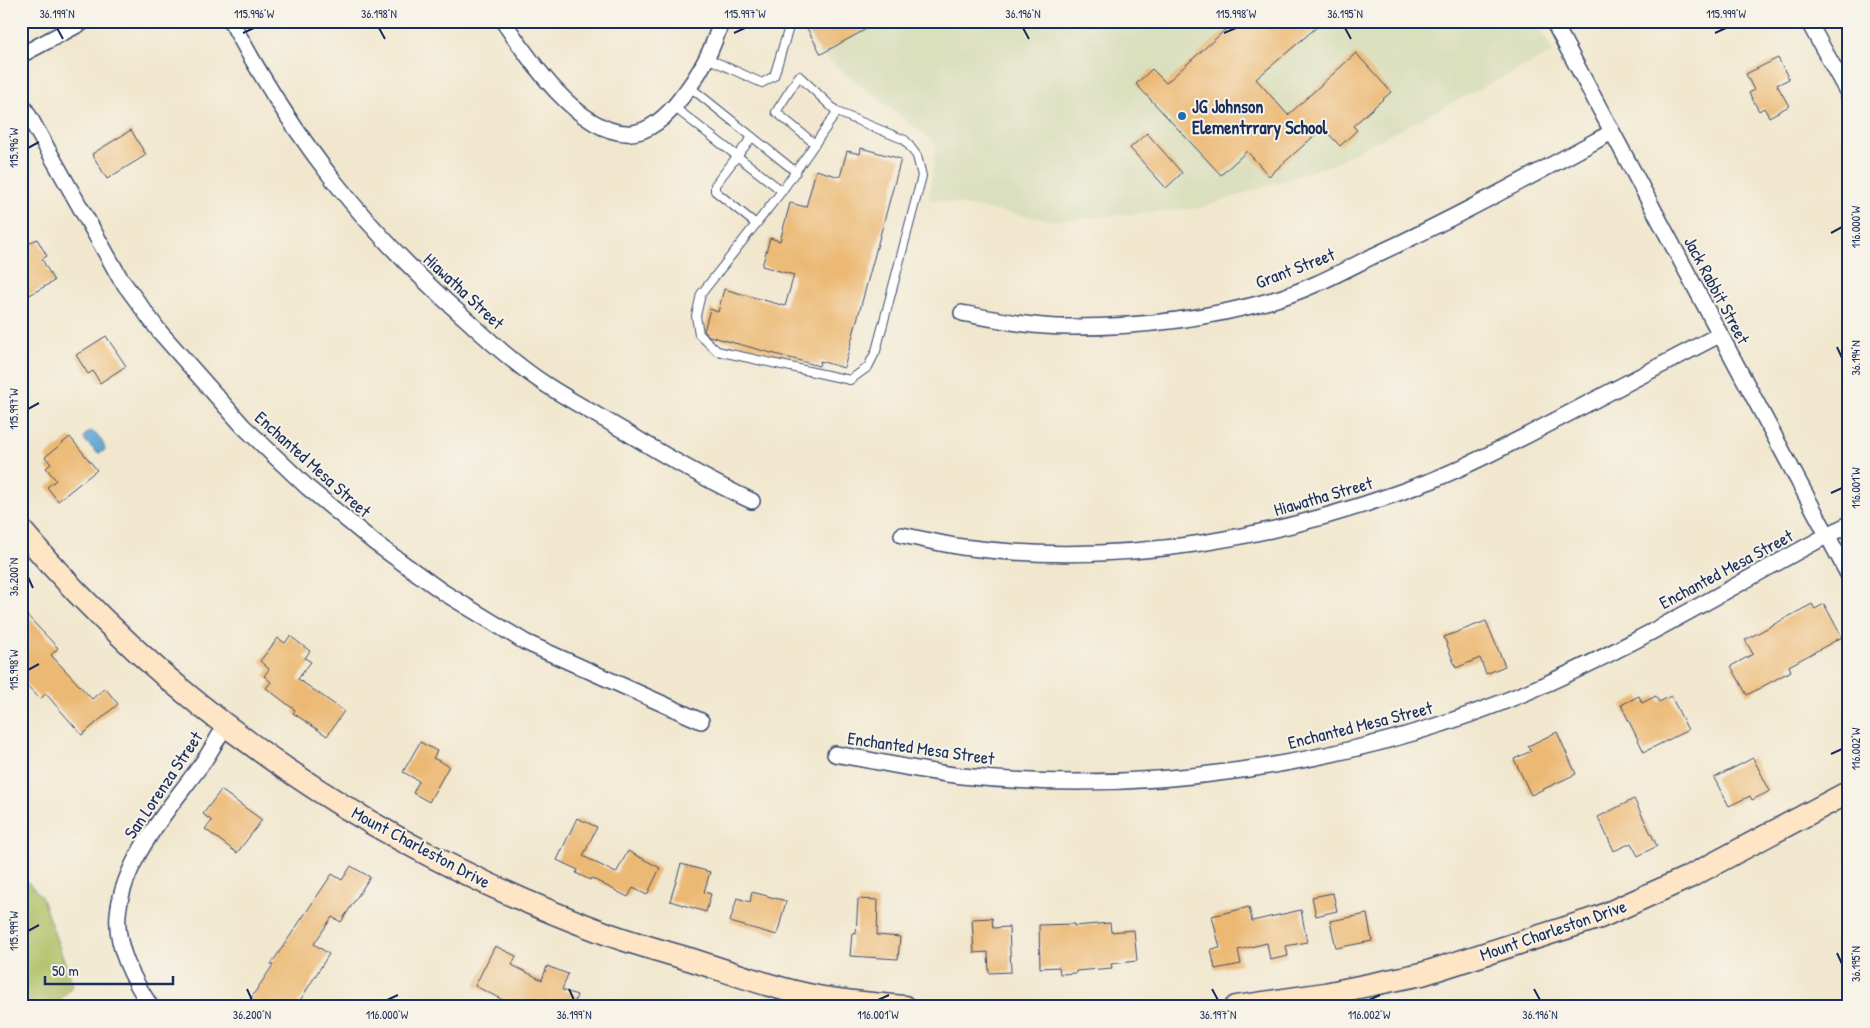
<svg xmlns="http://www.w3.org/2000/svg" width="1870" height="1028" font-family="'Patrick Hand',sans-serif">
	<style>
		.built { fill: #dadfbd }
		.green { fill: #acbd61; stroke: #647660 }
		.water { fill: #5aa4d1; stroke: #3a6a98 }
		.building { fill: #ecb975 }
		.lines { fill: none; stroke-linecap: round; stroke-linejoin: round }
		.lane-casing { stroke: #3b4b6f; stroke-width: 10 }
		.street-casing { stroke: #3b4b6f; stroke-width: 18 }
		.secondary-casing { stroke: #3b4b6f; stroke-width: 25 }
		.lane { stroke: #fff; stroke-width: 8 }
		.street { stroke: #fff; stroke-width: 15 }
		.secondary { stroke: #fde5c5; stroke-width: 22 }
		.ticks { fill: none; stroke: #1b2f5e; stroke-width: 2 }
		.poi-dot { fill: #1f6fb2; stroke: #f7f3e8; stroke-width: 2 }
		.labels { text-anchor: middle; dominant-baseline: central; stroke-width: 4; stroke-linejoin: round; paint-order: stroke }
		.poi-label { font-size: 18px; font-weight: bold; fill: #1b2f5e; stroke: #f7f3e8; text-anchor: start }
		.street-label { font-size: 18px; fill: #1b2f5e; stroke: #f7f3e8 }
		.neatline { fill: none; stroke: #1b2f5e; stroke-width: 2 }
		.ticks-label { font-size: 12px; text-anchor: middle; fill: #1b2f5e }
	</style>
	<rect width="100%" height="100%" fill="#f7f3e8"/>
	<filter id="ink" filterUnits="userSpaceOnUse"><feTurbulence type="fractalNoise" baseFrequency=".02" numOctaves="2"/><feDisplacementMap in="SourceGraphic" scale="10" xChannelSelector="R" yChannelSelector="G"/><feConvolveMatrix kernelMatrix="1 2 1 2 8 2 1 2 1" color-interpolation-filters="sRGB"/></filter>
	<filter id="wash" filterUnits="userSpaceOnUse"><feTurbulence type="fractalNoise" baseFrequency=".0096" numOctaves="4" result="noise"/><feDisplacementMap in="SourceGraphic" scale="20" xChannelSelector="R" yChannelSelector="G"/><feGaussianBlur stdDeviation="1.12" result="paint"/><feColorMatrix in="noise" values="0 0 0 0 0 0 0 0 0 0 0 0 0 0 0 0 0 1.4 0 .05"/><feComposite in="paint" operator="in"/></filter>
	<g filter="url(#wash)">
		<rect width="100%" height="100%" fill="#f1e7ce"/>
		<!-- built -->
		<path class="built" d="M802,21h734l17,31 -225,114 -128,42 -146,13 -125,-22 7,-55 -117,-91z"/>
		<!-- green -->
		<path class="green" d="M21,875l20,21 32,89 -16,19v3h-36z"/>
		<!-- water -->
		<path class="water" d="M90,431c7,2 15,12 15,19l-5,3 -4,-1 -12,-12 1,-5z"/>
		<g id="blocks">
			<!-- building -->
			<g class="building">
				<path d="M803,21h78l-60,33z"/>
				<path d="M1235,21h89l-68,58 32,36 68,-62 35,39 -38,34 4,4 -17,16 -17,-18 -54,48 -22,-25 -26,24 -85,-91 16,-15 14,14z"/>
				<path d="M1778,58l11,21 -12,6 12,21 -20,11 -5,-9 -5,3 -10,-18 5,-3 -8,-16z"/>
				<path d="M131,130l15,25 -39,24 -15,-25z"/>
				<path d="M1147,133l35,40 -16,15 -36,-40z"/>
				<path d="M861,148l40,11 -57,209 -24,-7 -1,5 -110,-30 -5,-5 6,-22 8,3 6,-23 61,17 9,-31 -32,-9 8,-28 10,3 10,-38 16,4 10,-37 24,7 7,-26 13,3z"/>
				<path d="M37,239l10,17 -5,3 12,22 -33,19v-52z"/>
				<path d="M106,336l20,30 -26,17 -7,-12 -5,3 -12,-19z"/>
				<path d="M70,437l27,33 -39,31 -11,-14 9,-7 -10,-12 5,-4 -6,-7z"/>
				<path d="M1812,604l3,5 9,-5 18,33 -53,29 2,5 -44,24 -16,-29 22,-12 -8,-14z"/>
				<path d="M21,609l37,39 -7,7 41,44 13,-11 13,16 -36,31 -36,-41 -6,5 -19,-20z"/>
				<path d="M1486,621l19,45 -19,8 -6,-16 -24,10 -12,-31z"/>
				<path d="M290,636l20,15 -5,7 6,4 -13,17 46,32 -17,25 -34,-23 2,-3 -29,-22 5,-6 -7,-6 5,-7 -9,-8 18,-23 7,5z"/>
				<path d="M1639,696l3,7 14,-7 3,6 12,-6 17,34 -44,22 -23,-47z"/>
				<path d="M1557,732l19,42 -45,21 -17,-36 17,-8 -3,-5z"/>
				<path d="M420,742l17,9 -4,7 16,8 -20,36 -16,-9 6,-12 -16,-9z"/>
				<path d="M1753,758l17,33 -18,9 -2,-4 -21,10 -15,-28z"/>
				<path d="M221,790l41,30 -25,33 -32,-24 7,-8 -9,-7z"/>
				<path d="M1634,799l23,47 -19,10 -7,-13 -17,8 -16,-34z"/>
				<path d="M577,818l20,9 -14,29 33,17 12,-22 32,17 -13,27 -14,-7 -5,9 -37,-19 -1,2 -14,-7 2,-3 -21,-10z"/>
				<path d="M681,864l29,8 -6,20 7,2 -5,18 -36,-11z"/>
				<path d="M351,866l19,11 -29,45 -9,-5 -18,27 15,10 -33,53h-51l28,-42 -2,-1 61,-90 10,6z"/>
				<path d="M752,892l34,9 -9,34 -47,-13 7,-24 13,4z"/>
				<path d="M1333,893l4,18 -21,5 -4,-19z"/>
				<path d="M858,899l20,1 -1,35 23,2 -2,22 -48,-3 2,-23 4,1z"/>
				<path d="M1249,907l3,14 49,-11 6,32 -21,4 2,10 -18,4 -3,-17 -29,7 3,14 -26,5 -4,-20 9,-1 -8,-32z"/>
				<path d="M1367,914l5,27 -36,7 -6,-27z"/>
				<path d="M992,918l1,10 16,-1 2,45 -22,1 -1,-21 -14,1 -2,-34z"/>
				<path d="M1110,923l1,9 23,-2 3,31 -26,3 1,4 -36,3v2l-16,1 -1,-7 -19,1 -1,-43 35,-1v2z"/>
				<path d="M495,946l21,10 -4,9 30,15 5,-14 21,8 -6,16 15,5 -4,12h-56l-42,-21z"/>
			</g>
		</g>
	</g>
	<g filter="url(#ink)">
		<use href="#blocks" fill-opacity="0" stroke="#3b4b6f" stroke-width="1"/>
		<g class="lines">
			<defs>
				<g id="lane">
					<path d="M707,58l55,25 12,-7 16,-52"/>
					<path d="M690,87l106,85"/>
					<path d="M674,107l108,84 -81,103 -5,22 3,18 18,17 133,29 18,-13 8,-16 46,-175 -5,-20 -12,-16 -68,-28 -38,-36 -23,36 39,32"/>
					<path d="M752,137l-37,48v6l41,33"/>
					<path d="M782,191l55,-79"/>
				</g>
				<g id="street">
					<path d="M231,21c63,119 134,209 235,298 25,23 50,46 79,65 26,17 54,32 81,48 41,25 83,49 126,69"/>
					<path d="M503,21c25,37 74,110 123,112 22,2 43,-19 55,-35 19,-24 32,-48 40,-77"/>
					<path d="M1553,21l296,555"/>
					<path d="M1808,21l41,74"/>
					<path d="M21,55l64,-34"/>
					<path d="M21,102l99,176 39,53 84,95 64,61 68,56 68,49 82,50 176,79"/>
					<path d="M962,313c36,7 75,15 112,14 66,0 136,-9 199,-27 35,-10 68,-28 100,-44 82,-38 160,-81 239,-124"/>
					<path d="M902,535c20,4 40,9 60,12 159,21 322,-9 471,-67 44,-18 87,-41 129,-63 52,-27 105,-55 157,-82"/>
					<path d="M835,754c42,7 85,17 127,22 185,20 392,-11 563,-83 112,-47 216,-113 324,-169"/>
					<path d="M151,1007c-17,-26 -36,-60 -33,-93 5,-54 52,-107 83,-149 9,-12 16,-26 24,-39"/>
				</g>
				<g id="secondary">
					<path d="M21,530c154,184 360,320 584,403 27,10 56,18 84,26 41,13 86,30 129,38 28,5 58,7 87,10"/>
					<path d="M1236,1007l89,-13 97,-20 178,-57 89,-40 160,-85"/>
				</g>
			</defs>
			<!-- lane casing -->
			<use href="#lane" class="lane-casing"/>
			<!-- street casing -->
			<use href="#street" class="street-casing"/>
			<!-- secondary casing -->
			<use href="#secondary" class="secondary-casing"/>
			<!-- lane -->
			<use href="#lane" class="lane"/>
			<!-- street -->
			<use href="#street" class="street"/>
			<!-- secondary -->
			<use href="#secondary" class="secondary"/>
		</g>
	</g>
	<!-- ticks -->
	<path class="ticks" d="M57,28l6,11M379,28l6,11M1023,28l6,11M1345,28l6,11M243,33l11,-5M734,33l11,-5M1224,33l12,-5M1715,33l11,-5M28,148l11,-6M1831,233l11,-6M1837,347l5,11M28,409l11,-6M1831,493l11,-5M28,577l5,11M28,670l11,-6M1831,754l11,-5M28,931l11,-6M1837,953l5,11M247,989l5,11M569,989l5,11M1212,989l6,11M1534,989l6,11M387,1000l11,-5M878,1000l11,-5M1369,1000l11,-5"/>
	<!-- markers -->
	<circle class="poi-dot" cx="1182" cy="116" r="5"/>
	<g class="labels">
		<!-- poi labels -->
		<g class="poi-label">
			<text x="1192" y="106">JG Johnson<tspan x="1192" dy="21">Elementrrary School</tspan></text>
		</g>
		<!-- street labels -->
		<g class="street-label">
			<text transform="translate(1295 268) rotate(-21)">Grant Street</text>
			<text transform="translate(1717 290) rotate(62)">Jack Rabbit Street</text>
			<text transform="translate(464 291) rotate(43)">Hiawatha Street</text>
			<text transform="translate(313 464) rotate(42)">Enchanted Mesa Street</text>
			<text transform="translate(1323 496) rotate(-16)">Hiawatha Street</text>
			<text transform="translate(1726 569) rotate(-28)">Enchanted Mesa Street</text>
			<text transform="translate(1360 725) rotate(-14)">Enchanted Mesa Street</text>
			<text transform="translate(921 748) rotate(8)">Enchanted Mesa Street</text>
			<text transform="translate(163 785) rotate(-56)">San Lorenza Street</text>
			<text transform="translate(421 847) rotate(28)">Mount Charleston Drive</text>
			<text transform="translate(1553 930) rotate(-19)">Mount Charleston Drive</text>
		</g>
	</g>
	<!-- margin -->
	<rect width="1870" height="1028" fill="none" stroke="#f7f3e8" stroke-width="55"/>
	<!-- scale -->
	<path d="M45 976v8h128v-8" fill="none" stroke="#1b2f5e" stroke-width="2.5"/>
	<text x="52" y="976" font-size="15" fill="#1b2f5e" stroke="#f7f3e8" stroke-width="4" paint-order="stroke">50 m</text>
	<rect x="28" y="28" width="1814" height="972" class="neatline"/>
	<g class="ticks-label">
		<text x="57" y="18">36.199°N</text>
		<text x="254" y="18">115.996°W</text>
		<text x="379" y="18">36.198°N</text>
		<text x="745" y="18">115.997°W</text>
		<text x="1023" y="18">36.196°N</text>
		<text x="1236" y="18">115.998°W</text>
		<text x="1345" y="18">36.195°N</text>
		<text x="1726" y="18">115.999°W</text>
		<text transform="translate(14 148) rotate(-90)" y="4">115.996°W</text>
		<text transform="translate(1856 227) rotate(-90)" y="4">116.000°W</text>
		<text transform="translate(1856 358) rotate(-90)" y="4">36.194°N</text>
		<text transform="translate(14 409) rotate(-90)" y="4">115.997°W</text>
		<text transform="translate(1856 488) rotate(-90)" y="4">116.001°W</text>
		<text transform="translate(14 577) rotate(-90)" y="4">36.200°N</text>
		<text transform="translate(14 670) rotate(-90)" y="4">115.998°W</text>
		<text transform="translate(1856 749) rotate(-90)" y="4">116.002°W</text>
		<text transform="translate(14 931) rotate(-90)" y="4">115.999°W</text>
		<text transform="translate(1856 964) rotate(-90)" y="4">36.195°N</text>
		<text x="252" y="1019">36.200°N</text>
		<text x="387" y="1019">116.000°W</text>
		<text x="574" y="1019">36.199°N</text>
		<text x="878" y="1019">116.001°W</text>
		<text x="1218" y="1019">36.197°N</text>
		<text x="1369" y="1019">116.002°W</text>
		<text x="1540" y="1019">36.196°N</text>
	</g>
</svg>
